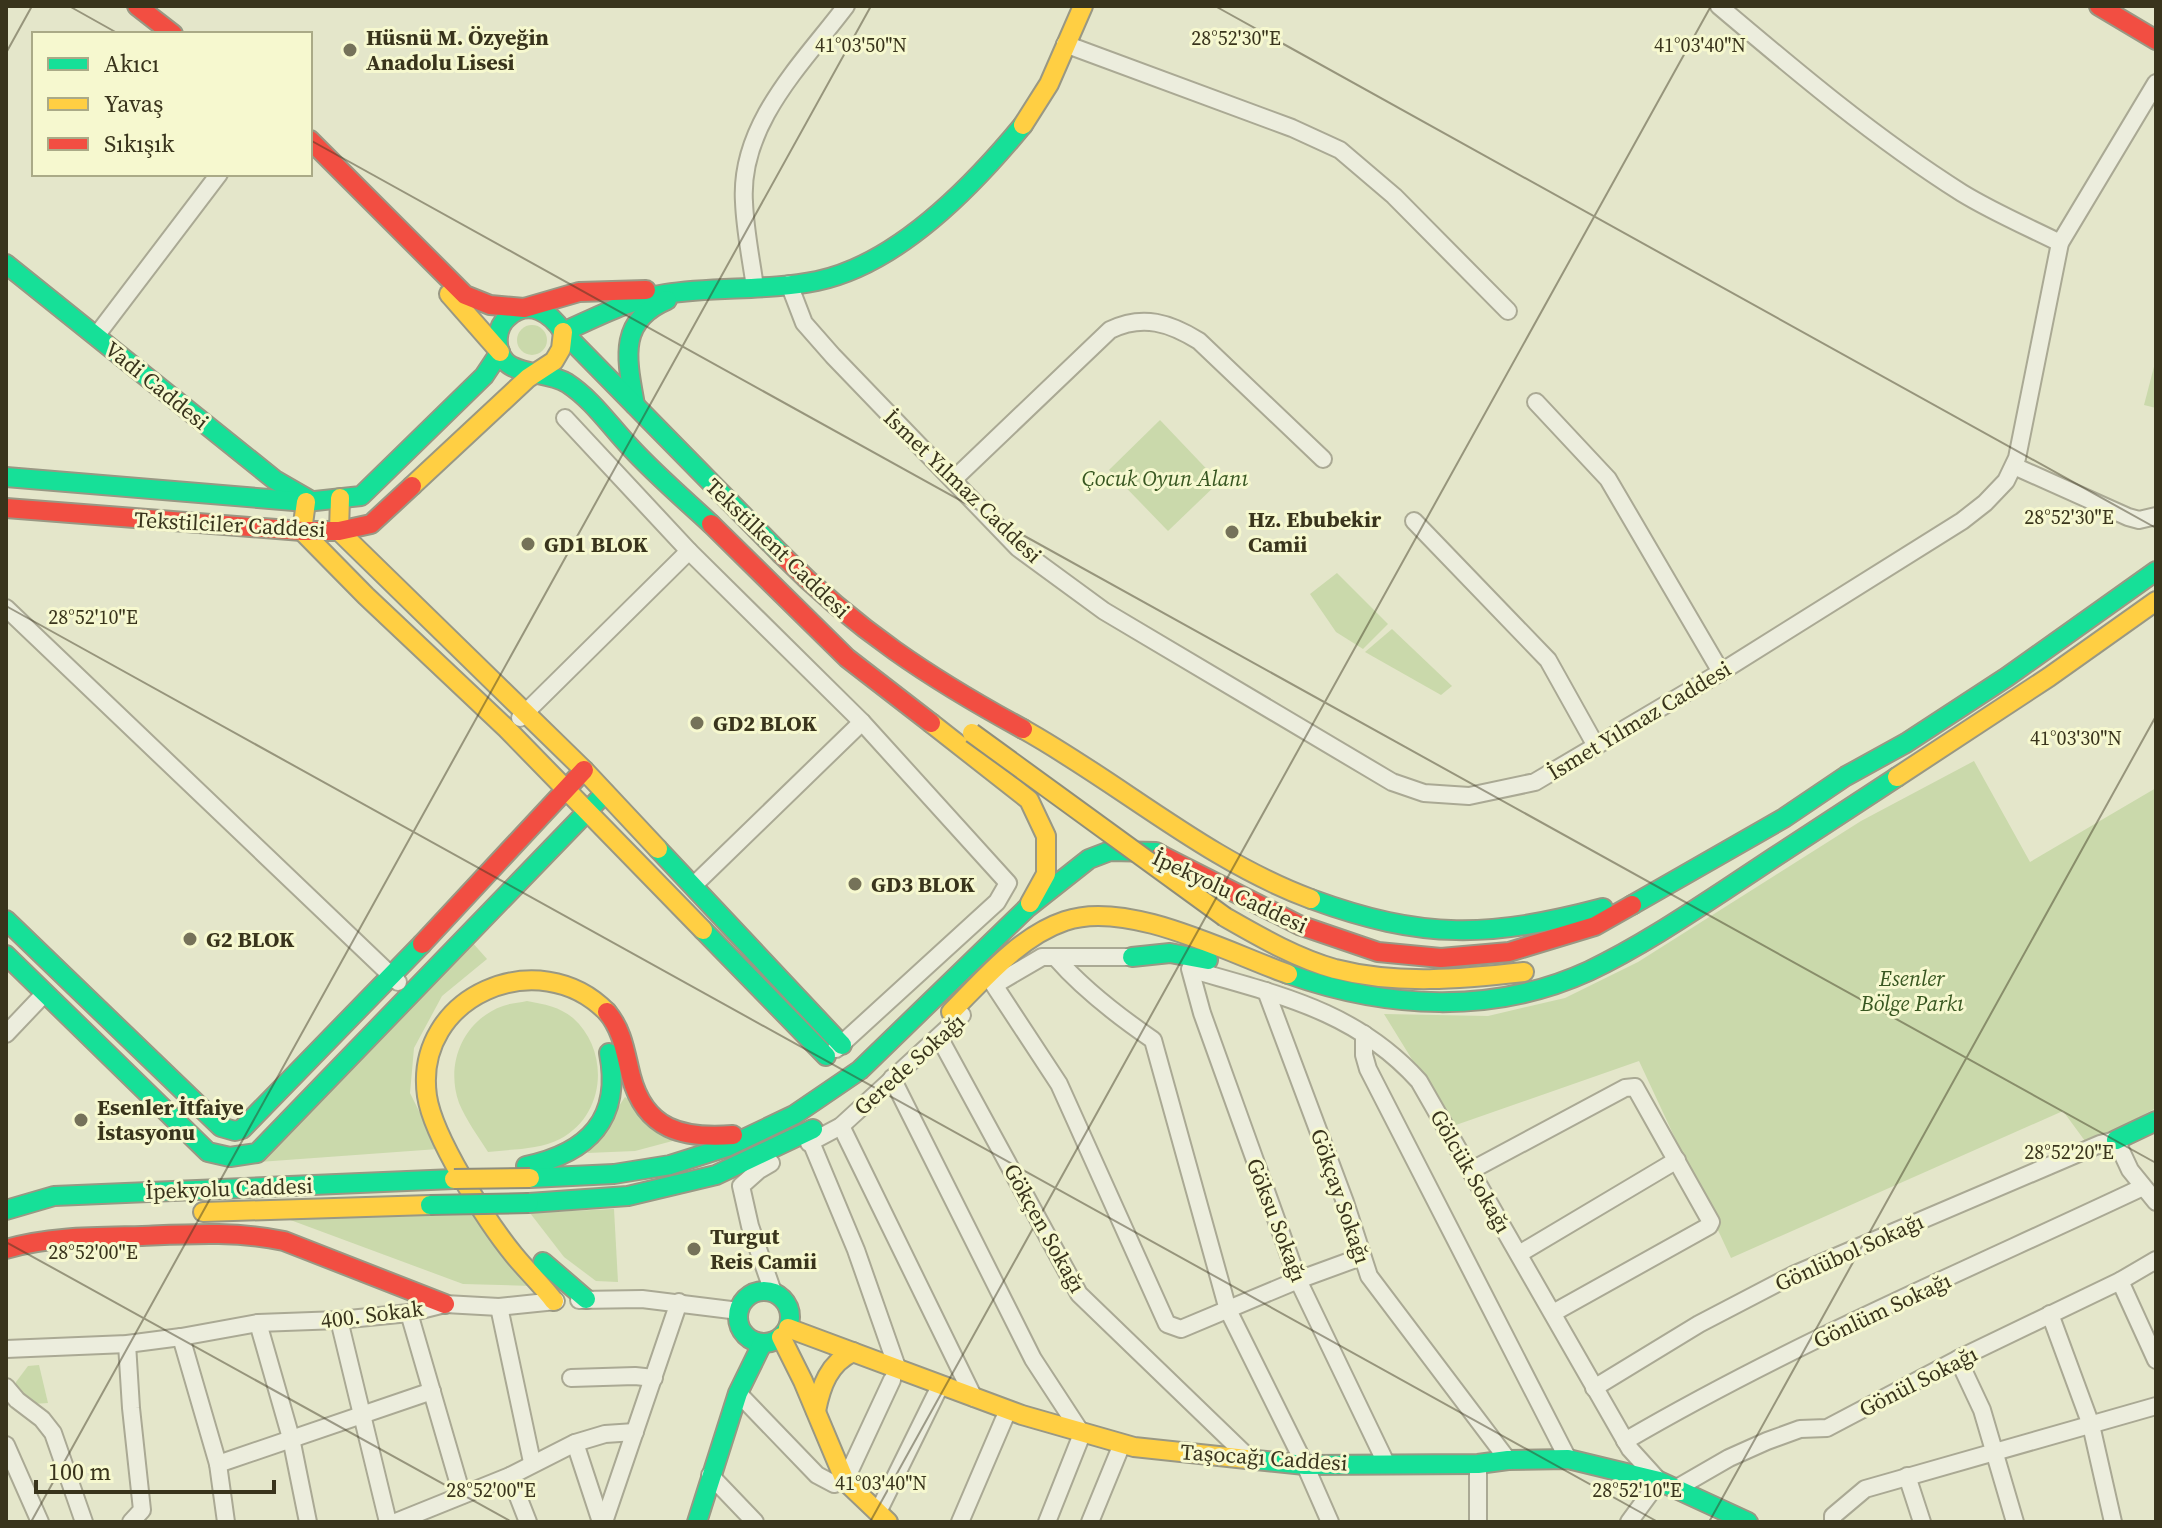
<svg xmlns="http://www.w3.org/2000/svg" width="2162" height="1528" font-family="'Source Serif 4',serif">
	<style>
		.green { fill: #cad9ab }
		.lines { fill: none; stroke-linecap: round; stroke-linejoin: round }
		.street-casing { stroke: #aaa994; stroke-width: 20 }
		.fast-casing { stroke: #999884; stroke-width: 22 }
		.slow-casing { stroke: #999884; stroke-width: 22 }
		.jam-casing { stroke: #999884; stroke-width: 22 }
		.street { stroke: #eceddd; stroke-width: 16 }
		.fast { stroke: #16e098; stroke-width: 18 }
		.slow { stroke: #ffcf43; stroke-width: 18 }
		.jam { stroke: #f24e42; stroke-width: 18 }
		.fast-bridge-casing { stroke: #8f8e7b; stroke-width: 22; stroke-linecap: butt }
		.slow-bridge-casing { stroke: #8f8e7b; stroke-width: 22; stroke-linecap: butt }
		.fast-bridge { stroke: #16e098; stroke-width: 18 }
		.slow-bridge { stroke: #ffcf43; stroke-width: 18 }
		.ticks { fill: none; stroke: #39341c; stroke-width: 2; stroke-opacity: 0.45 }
		.poi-dot { fill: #757259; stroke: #f6f8cf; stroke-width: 3 }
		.labels { text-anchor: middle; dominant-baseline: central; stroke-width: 6; stroke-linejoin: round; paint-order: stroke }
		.poi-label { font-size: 22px; font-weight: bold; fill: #39341c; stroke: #f6f8cf; text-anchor: start }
		.street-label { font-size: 22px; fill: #39341c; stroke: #f6f8cf }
		.park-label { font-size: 22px; font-style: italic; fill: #385721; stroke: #f6f8cf }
		.ticks-label { font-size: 20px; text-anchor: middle; fill: #39341c; stroke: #f6f8cf; stroke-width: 6; stroke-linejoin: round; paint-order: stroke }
	</style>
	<rect width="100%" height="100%" fill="#e4e6ca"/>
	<!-- green -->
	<g class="green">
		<circle cx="532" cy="340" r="15"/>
		<path d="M2156,359v49l-12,-3z"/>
		<path d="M1160,420l59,62 -51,49 -59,-61z"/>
		<path d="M1337,573l51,51 -25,25 -27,-17 -26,-38z"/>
		<path d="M1392,629l60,57 -11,9 -76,-43z"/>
		<path d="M1974,761l56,101 126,-74v320l-39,21 -32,12 -22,-30 -332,147 -92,-197 -186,65 -69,-112 104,2 77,-18 73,-36 223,-141z"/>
		<path d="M471,941l16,18 -45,37 -28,52 -4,45 28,56 -179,13z"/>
		<path d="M527,1001c17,3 33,6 46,17 37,33 33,97 -13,121 -22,11 -48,10 -72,13 -10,-16 -22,-32 -29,-49 -14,-39 4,-83 44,-97 7,-3 16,-3 24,-5z"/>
		<path d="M625,1097l55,42 -45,12 -48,2z"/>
		<path d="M614,1209l4,73 -22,-1 -32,-24 -34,-44z"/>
		<path d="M475,1215l57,71 -69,-2 -178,-66z"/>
		<path d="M39,1365l9,38 -15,1 -17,-11v-11l12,-16z"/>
	</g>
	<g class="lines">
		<defs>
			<g id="street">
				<path d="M1719,6c78,66 156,132 243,187 31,19 66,34 98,50"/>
				<path d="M1065,44l227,84 48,22 54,46 114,115"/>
				<path d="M789,284l15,39 29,33 185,192 86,63 288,171 32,11 45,3 66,-14 186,-110 241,-151 23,-18 21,-22 11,-23 43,-215 96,-160"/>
				<path d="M755,287c-4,-28 -10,-57 -11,-85 -5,-78 59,-139 102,-196"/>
				<path d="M96,336l123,-162"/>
				<path d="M1536,402l72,77 113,193"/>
				<path d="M565,418l124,133 173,171 146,161 -11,19 -161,147"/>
				<path d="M2014,466l114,51 11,3 17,-4"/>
				<path d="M953,480l157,-150c33,-16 60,-7 89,11l124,118"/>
				<path d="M1414,521l134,139 48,86"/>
				<path d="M6,608l392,374"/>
				<path d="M520,718l169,-167"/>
				<path d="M694,885l168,-163"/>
				<path d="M1056,958c28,32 62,58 97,82l75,270 77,155 25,57"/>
				<path d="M1190,969l12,44 96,267 88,183"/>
				<path d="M1193,970c86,25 163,41 226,111l211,368 29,32 -30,41"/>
				<path d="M1001,981l41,-24h93"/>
				<path d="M994,985l65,99 108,240 14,5 117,-49 63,-23"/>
				<path d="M1266,991l79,211 24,74 139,184"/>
				<path d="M6,1034l39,-41"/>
				<path d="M1364,1034v21l4,14 200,390"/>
				<path d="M939,1037l140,257 171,165"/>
				<path d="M892,1078l141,281 49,75 -35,88"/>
				<path d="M841,1126l133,272"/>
				<path d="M811,1142l45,108 42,120"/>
				<path d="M809,1143l32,-17 121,-111"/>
				<path d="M771,1163l-12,7 -18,16 9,40 23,66"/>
				<path d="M1470,1171l155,-83 10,-1 76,135 -2,4 -156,87"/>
				<path d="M1519,1254l158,-94"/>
				<path d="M2120,1281l36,79"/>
				<path d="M579,1300l63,-1 97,12"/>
				<path d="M499,1307l33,155"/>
				<path d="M409,1313l53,182"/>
				<path d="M2050,1314l41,111 22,97"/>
				<path d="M339,1320l49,202"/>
				<path d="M258,1323l33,115 17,84"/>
				<path d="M181,1337l37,127 8,58"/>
				<path d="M127,1344l4,64 11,102 -11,12"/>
				<path d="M6,1349l121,-5 54,-7 77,-14 81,-3 70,-7 36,-9 54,3 57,-6"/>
				<path d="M1958,1359l24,51 33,112"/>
				<path d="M571,1378l64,-2 19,2"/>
				<path d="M6,1387l11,13 25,19 11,14 31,89"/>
				<path d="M1594,1388l105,-64 94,-49 307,-131 16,-4 14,30 26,32"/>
				<path d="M738,1393l79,82 17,9 11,-3 47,-101"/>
				<path d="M1625,1441c166,-97 344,-172 518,-254"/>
				<path d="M575,1443l26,79"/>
				<path d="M6,1445l34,77"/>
				<path d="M218,1464l214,-73"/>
				<path d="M1478,1464v58"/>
				<path d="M710,1475l45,47"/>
				<path d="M510,1476l18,46"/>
				<path d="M1907,1476l15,46"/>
				<path d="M1677,1488l52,-30 38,-17 33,-12 27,-1 131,-69 162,-78 36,-21"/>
				<path d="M878,1512l62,-126"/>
				<path d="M396,1522l114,-46 65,-33 30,-9 30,-2"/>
				<path d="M604,1522l75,-220"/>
				<path d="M960,1522l48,-112"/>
				<path d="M1090,1522l32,-78"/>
				<path d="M1833,1522v-6l32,-27 291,-83"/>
			</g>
			<g id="fast">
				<path d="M6,264l269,216 33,19"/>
				<path d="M563,332c34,-15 65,-32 102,-38 50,-8 103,-3 152,-13 81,-17 155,-94 206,-156"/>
				<path d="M635,405c-8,-45 -18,-84 32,-105"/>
				<path d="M6,477l300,25 55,-6 123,-120 16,-24"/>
				<path d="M711,524c-27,-25 -55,-49 -80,-76 -21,-22 -38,-48 -64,-65 -18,-11 -50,-8 -62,-22 -11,-13 -9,-34 3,-44 21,-19 43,-4 55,15l218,222"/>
				<path d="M658,849l184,196"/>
				<path d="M1311,899c112,41 178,39 292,9"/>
				<path d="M1632,905l152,-87 62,-42 60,-33 101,-66 149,-106"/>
				<path d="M6,920l215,207 14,4 7,-2 180,-185"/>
				<path d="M703,930l123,126"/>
				<path d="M6,955l202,197 22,5 27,-4 348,-360"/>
				<path d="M1132,957l38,-4 38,7"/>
				<path d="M1288,974c99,35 205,41 301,-3 48,-23 92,-52 136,-81 57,-38 114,-75 172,-113"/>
				<path d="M2116,1140l40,-19"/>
				<path d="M526,1166c62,-13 96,-47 83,-113"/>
				<path d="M530,1178l84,-4 56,-9 57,-18 67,-32 66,-45 167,-162 62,-49 21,-8 46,1 5,3"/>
				<path d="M529,1203l99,-7 88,-21 97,-46"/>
				<path d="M6,1210l48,-14 400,-17"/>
				<path d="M543,1262l43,37"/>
				<circle cx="764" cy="1317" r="26"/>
				<path d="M1256,1460l49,5 173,-1 30,-4 60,-1 91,22 89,41"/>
				<path d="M697,1522l41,-129 24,-49"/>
			</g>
			<g id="slow">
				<path d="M1023,125l26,-41 34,-78"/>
				<path d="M449,294l51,58"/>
				<path d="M412,486l116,-108 26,-17 7,-12 2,-17"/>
				<path d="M340,498l-1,33 245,239 74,79"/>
				<path d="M306,502l-4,29 64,65 141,133 196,201"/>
				<path d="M931,723l98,77 17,36v38l-16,29"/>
				<path d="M1023,729c97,54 183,131 288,170"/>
				<path d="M1897,777l152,-100 107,-76"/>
				<path d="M1225,917c35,20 71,41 110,52 62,16 127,10 189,3"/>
				<path d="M951,1012c33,-33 69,-76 114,-91 62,-22 164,32 223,53"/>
				<path d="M203,1212l227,-7"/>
				<path d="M554,1301c-12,-16 -27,-30 -40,-46 -27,-33 -81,-118 -87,-159 -14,-100 112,-154 180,-84"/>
				<path d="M788,1328l234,87 112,32 122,13"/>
				<path d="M781,1337l22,44 42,100 43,41"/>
				<path d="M816,1411c5,-25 13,-48 37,-59"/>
			</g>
			<g id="jam">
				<path d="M137,6l36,28"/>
				<path d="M2099,6l57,34"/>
				<path d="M310,140l155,155 25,10 34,3 55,-16 67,-2"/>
				<path d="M6,508l296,23h37l32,-7 41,-38"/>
				<path d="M711,524l136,134 84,65"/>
				<path d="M781,554c74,75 150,125 242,175"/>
				<path d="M1161,855l138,70 79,27 63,6 68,-6 86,-26 37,-21"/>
				<path d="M422,944l162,-174"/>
				<path d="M607,1012c16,19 18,41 24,64 14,54 52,63 102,59"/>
				<path d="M6,1249c45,-13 90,-12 136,-13 48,-2 95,-5 142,5l161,63"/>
			</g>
		</defs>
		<!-- street casing -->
		<use href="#street" class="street-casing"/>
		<!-- fast casing -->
		<use href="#fast" class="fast-casing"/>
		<!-- slow casing -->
		<use href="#slow" class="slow-casing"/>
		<!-- jam casing -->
		<use href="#jam" class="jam-casing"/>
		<!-- street -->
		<use href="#street" class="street"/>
		<!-- fast -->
		<use href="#fast" class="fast"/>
		<!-- slow -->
		<use href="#slow" class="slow"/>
		<!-- jam -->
		<use href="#jam" class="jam"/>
		<defs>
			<path id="fast-bridge" d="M430,1205l99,-2"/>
			<g id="slow-bridge">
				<path d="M972,733l253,184"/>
				<path d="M454,1179l76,-1"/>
			</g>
		</defs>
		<!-- fast-bridge casing -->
		<use href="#fast-bridge" class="fast-bridge-casing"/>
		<!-- slow-bridge casing -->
		<use href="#slow-bridge" class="slow-bridge-casing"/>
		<!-- fast-bridge -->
		<use href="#fast-bridge" class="fast-bridge"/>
		<!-- slow-bridge -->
		<use href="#slow-bridge" class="slow-bridge"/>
	</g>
	<!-- ticks -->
	<path class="ticks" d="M69,6l50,28M1215,6l941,522M6,53l26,-47M310,140l1846,1023M6,606l1652,916M6,1242l506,280M31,1522l840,-1516M870,1522l841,-1516M1709,1522l447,-806"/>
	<!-- markers -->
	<g class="poi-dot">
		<circle cx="350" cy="50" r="8"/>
		<circle cx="1232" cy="532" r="8"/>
		<circle cx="528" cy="544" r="8"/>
		<circle cx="697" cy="723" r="8"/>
		<circle cx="855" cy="884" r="8"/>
		<circle cx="190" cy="939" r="8"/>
		<circle cx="81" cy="1120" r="8"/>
		<circle cx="694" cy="1249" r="8"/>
	</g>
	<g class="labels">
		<!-- poi labels -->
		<g class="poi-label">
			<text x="366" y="37">Hüsnü M. Özyeğin<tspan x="366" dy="25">Anadolu Lisesi</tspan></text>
			<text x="1248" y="519">Hz. Ebubekir<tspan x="1248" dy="25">Camii</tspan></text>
			<text x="544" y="544">GD1 BLOK</text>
			<text x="713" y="723">GD2 BLOK</text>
			<text x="871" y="884">GD3 BLOK</text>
			<text x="206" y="939">G2 BLOK</text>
			<text x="97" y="1107">Esenler İtfaiye<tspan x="97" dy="25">İstasyonu</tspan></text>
			<text x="710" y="1236">Turgut<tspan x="710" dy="25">Reis Camii</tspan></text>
		</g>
		<!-- street labels -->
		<g class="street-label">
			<text transform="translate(157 385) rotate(39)">Vadi Caddesi</text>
			<text transform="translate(963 486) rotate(44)">İsmet Yılmaz Caddesi</text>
			<text transform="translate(230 524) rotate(3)">Tekstilciler Caddesi</text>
			<text transform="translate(778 548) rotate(44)">Tekstilkent Caddesi</text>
			<text transform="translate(1639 720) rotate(-31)">İsmet Yılmaz Caddesi</text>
			<text transform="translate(1230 891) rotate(25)">İpekyolu Caddesi</text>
			<text transform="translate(909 1064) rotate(-42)">Gerede Sokağı</text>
			<text transform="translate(1471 1171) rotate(60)">Gölcük Sokağı</text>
			<text transform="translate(229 1188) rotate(-2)">İpekyolu Caddesi</text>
			<text transform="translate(1341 1196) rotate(71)">Gökçay Sokağı</text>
			<text transform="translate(1277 1220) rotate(69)">Göksu Sokağı</text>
			<text transform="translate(1045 1228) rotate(61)">Gökçen Sokağı</text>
			<text transform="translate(1849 1252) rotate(-24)">Gönlübol Sokağı</text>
			<text transform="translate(1882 1310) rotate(-25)">Gönlüm Sokağı</text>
			<text transform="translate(372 1314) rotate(-7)">400. Sokak</text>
			<text transform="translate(1918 1381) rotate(-27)">Gönül Sokağı</text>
			<text transform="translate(1264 1457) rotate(4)">Taşocağı Caddesi</text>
		</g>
		<!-- park labels -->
		<g class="park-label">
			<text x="1165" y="478">Çocuk Oyun Alanı</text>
			<text x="1912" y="978">Esenler<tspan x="1912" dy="25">Bölge Parkı</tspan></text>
		</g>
	</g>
	<g class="ticks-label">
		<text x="1236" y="45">28°52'30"E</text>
		<text x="861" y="52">41°03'50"N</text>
		<text x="1700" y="52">41°03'40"N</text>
		<text x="2069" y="524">28°52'30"E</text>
		<text x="93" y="624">28°52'10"E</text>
		<text x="2076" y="745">41°03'30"N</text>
		<text x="2069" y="1159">28°52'20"E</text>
		<text x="93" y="1259">28°52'00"E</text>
		<text x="881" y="1490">41°03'40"N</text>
		<text x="491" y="1497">28°52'00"E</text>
		<text x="1637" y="1497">28°52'10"E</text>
	</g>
	<!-- border -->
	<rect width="2162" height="1528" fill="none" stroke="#39341c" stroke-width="16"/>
	<!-- legend -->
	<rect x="32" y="32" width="280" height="144" fill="#f6f8cf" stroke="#aaaa87" stroke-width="2"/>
	<rect x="48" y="58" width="40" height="12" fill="#16e098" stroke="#aaaa87" stroke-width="2"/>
	<text x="104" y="72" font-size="24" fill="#39341c">Akıcı</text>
	<rect x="48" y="98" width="40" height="12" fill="#ffcf43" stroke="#aaaa87" stroke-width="2"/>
	<text x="104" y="112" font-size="24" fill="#39341c">Yavaş</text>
	<rect x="48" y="138" width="40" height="12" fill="#f24e42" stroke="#aaaa87" stroke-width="2"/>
	<text x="104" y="152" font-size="24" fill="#39341c">Sıkışık</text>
	<!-- scale -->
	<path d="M36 1480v12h238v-12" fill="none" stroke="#39341c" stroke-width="4"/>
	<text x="48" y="1480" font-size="24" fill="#39341c" stroke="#f6f8cf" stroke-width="6" paint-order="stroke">100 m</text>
</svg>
